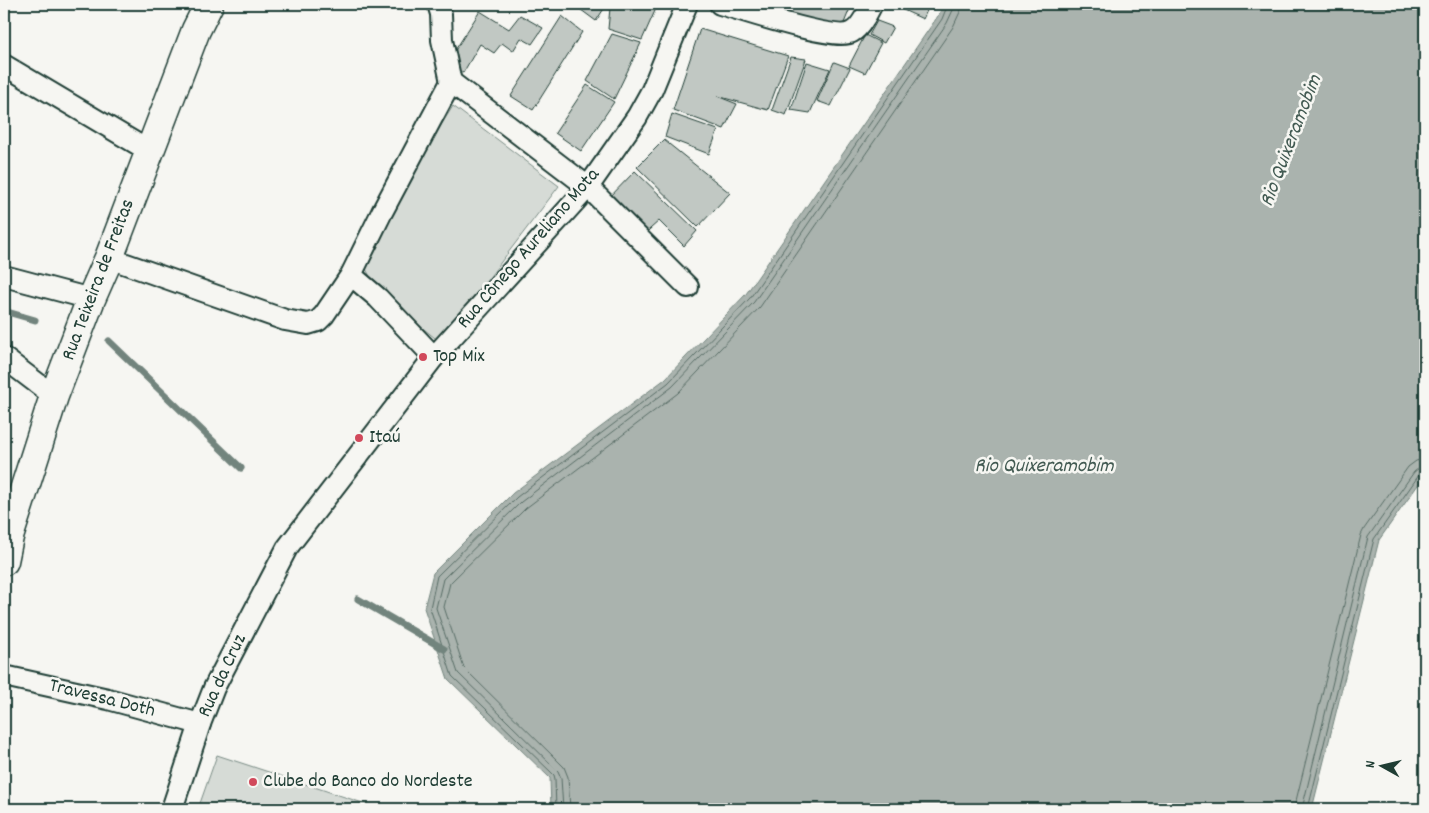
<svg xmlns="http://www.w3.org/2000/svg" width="1429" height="813" font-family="Dekko,sans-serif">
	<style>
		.green { fill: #d6dbd6; stroke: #7a8c85 }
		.water { fill: #aab3ae; stroke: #72847d }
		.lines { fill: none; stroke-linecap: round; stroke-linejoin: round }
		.shore { stroke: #576c65; stroke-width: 1 }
		.stream { stroke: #72847d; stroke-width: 7 }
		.building { fill: #c1c8c3; stroke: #1f3d34 }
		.street-casing { stroke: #1f3d34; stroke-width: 24 }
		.secondary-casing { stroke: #1f3d34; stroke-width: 31 }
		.street { stroke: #f6f6f2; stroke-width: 20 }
		.secondary { stroke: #f6f6f2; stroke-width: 28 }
		.poi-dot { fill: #d1495b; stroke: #f6f6f2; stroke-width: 2 }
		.labels { text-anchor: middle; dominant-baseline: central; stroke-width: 5; stroke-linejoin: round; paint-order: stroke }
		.street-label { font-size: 20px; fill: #1f3d34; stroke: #f6f6f2 }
		.poi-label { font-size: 20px; fill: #1f3d34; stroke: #f6f6f2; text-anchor: start }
		.water-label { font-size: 21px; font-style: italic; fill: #425a52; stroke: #f6f6f2 }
	</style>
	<rect width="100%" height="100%" fill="#f6f6f2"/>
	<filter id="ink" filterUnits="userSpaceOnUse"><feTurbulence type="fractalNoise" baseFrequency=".02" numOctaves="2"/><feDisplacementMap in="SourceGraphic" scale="10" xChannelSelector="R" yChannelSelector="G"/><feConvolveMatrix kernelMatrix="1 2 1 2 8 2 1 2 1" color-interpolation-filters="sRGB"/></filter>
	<g filter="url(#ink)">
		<!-- green -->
		<g class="green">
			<path d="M453,106l106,80 -119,156 -61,-49 -13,-24 7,-35z"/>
			<path d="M217,755l164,54h-183z"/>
		</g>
		<!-- water -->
		<path class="water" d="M944,4h481v471l-46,65 -67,269h-761l-1,-31 -102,-99 -24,-71 9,-35 80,-80 152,-114 81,-85 192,-278z"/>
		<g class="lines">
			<!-- shore -->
			<g class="shore">
				<path d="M556,809l-1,-30 -1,-4 -102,-99 -22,-68 7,-32 80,-79 151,-114 82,-85 192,-279 6,-15"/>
				<path d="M563,809l-2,-31 -3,-7 -100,-98 -22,-65 7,-29 78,-77 151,-115 82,-85 193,-279 6,-13 1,-6"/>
				<path d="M570,809l-2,-32 -4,-10 -100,-99 -20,-61 6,-24 76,-75 152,-115 82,-86 193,-280 7,-15 2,-8"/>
				<path d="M1294,809l67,-274 3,-6 44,-62 8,-6 9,-2"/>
				<path d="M1302,809l66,-272 46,-65 5,-4 6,-1"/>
				<path d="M1308,809l66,-270 45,-64 6,-2"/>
			</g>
			<!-- stream -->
			<g class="stream">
				<path d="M4,311l31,9"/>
				<path d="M109,341l132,127"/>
				<path d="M358,599l86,50"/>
			</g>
		</g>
		<!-- building -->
		<g class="building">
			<path d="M573,4h34l-11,17z"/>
			<path d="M613,4h45l-16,36 -34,-11 2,-21z"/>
			<path d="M748,4h35l-3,8z"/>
			<path d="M785,4h60l6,2 -9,22 -60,-15z"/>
			<path d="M890,4h40l-7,15z"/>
			<path d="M480,11l29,18 11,-14 23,13 -11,16 -11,-6 -8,13 -11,-8 -8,10 -14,-9 -17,29 -16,-10z"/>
			<path d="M562,16l20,16 -49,78 -22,-14z"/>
			<path d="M877,21l16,6 -9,16 -15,-8z"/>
			<path d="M700,29l88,27 -20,54 -51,-14 20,8 -13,25 -51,-19z"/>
			<path d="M612,34l29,9 -27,56 -27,-18z"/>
			<path d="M865,35l16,8 -16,30 -16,-7z"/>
			<path d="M791,57l15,2 -20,56 -14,-5z"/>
			<path d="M807,62l23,7 -20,44 -19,-3z"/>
			<path d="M834,62l16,6 -19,38 -14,-5z"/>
			<path d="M587,85l27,17 -33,49 -26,-18z"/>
			<path d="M672,114l46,16 -9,24 -44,-17z"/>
			<path d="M664,140l66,53 -32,34 -61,-60z"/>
			<path d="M635,171l62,60 -13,15 -25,-25 -18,16 -35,-36z"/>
		</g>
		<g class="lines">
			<defs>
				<g id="street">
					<path d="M438,4l3,10 1,26 9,42 137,105 100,100"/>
					<path d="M720,4c22,6 116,38 132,28 8,-4 16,-20 20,-28"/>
					<path d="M4,65l145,86"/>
					<path d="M109,258l176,62 23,4 10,-3 6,-6 27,-40 31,-63 69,-130"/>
					<path d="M351,275l27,23 56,59"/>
					<path d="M4,276l87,23"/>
					<path d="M4,358l50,38"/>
					<path d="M4,676l104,23 92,25"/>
					<path d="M172,809l28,-85 14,-36 73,-140 147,-191 154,-170 49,-70 15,-27 35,-86"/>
				</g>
				<path id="secondary" d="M4,561l5,-24 45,-141 37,-97 18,-41 87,-228 13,-26"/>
			</defs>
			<!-- street casing -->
			<use href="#street" class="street-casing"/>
			<!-- secondary casing -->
			<use href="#secondary" class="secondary-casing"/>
			<!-- street -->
			<use href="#street" class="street"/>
			<!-- secondary -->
			<use href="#secondary" class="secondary"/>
		</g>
	</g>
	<!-- markers -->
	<g class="poi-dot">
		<circle cx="423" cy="357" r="5"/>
		<circle cx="359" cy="438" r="5"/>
		<circle cx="253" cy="782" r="5"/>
	</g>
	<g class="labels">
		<!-- street labels -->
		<g class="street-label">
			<text transform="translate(529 249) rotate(-49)">Rua Cônego Aureliano Mota</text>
			<text transform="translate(99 280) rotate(-69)">Rua Teixeira de Freitas</text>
			<text transform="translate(223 676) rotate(-65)">Rua da Cruz</text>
			<text transform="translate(102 699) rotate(14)">Travessa Doth</text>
		</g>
		<!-- poi labels -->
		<g class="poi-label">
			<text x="433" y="357">Top Mix</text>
			<text x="369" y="438">Itaú</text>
			<text x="263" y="782">Clube do Banco do Nordeste</text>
		</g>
		<!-- water labels -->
		<g class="water-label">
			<text transform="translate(1292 141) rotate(-69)">Rio Quixeramobim</text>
			<text x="1044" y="467">Rio Quixeramobim</text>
		</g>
	</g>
	<!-- margin -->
	<rect width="1429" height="813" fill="none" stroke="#f6f6f2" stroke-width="20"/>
	<rect x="10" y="10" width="1409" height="793" fill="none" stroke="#1f3d34" stroke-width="2" filter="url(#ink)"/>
	<!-- north arrow -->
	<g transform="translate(1382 766) rotate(278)" stroke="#f6f6f2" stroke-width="4" paint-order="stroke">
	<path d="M0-4L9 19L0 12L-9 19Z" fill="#1f3d34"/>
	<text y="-8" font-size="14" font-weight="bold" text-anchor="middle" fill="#1f3d34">N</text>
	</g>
</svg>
